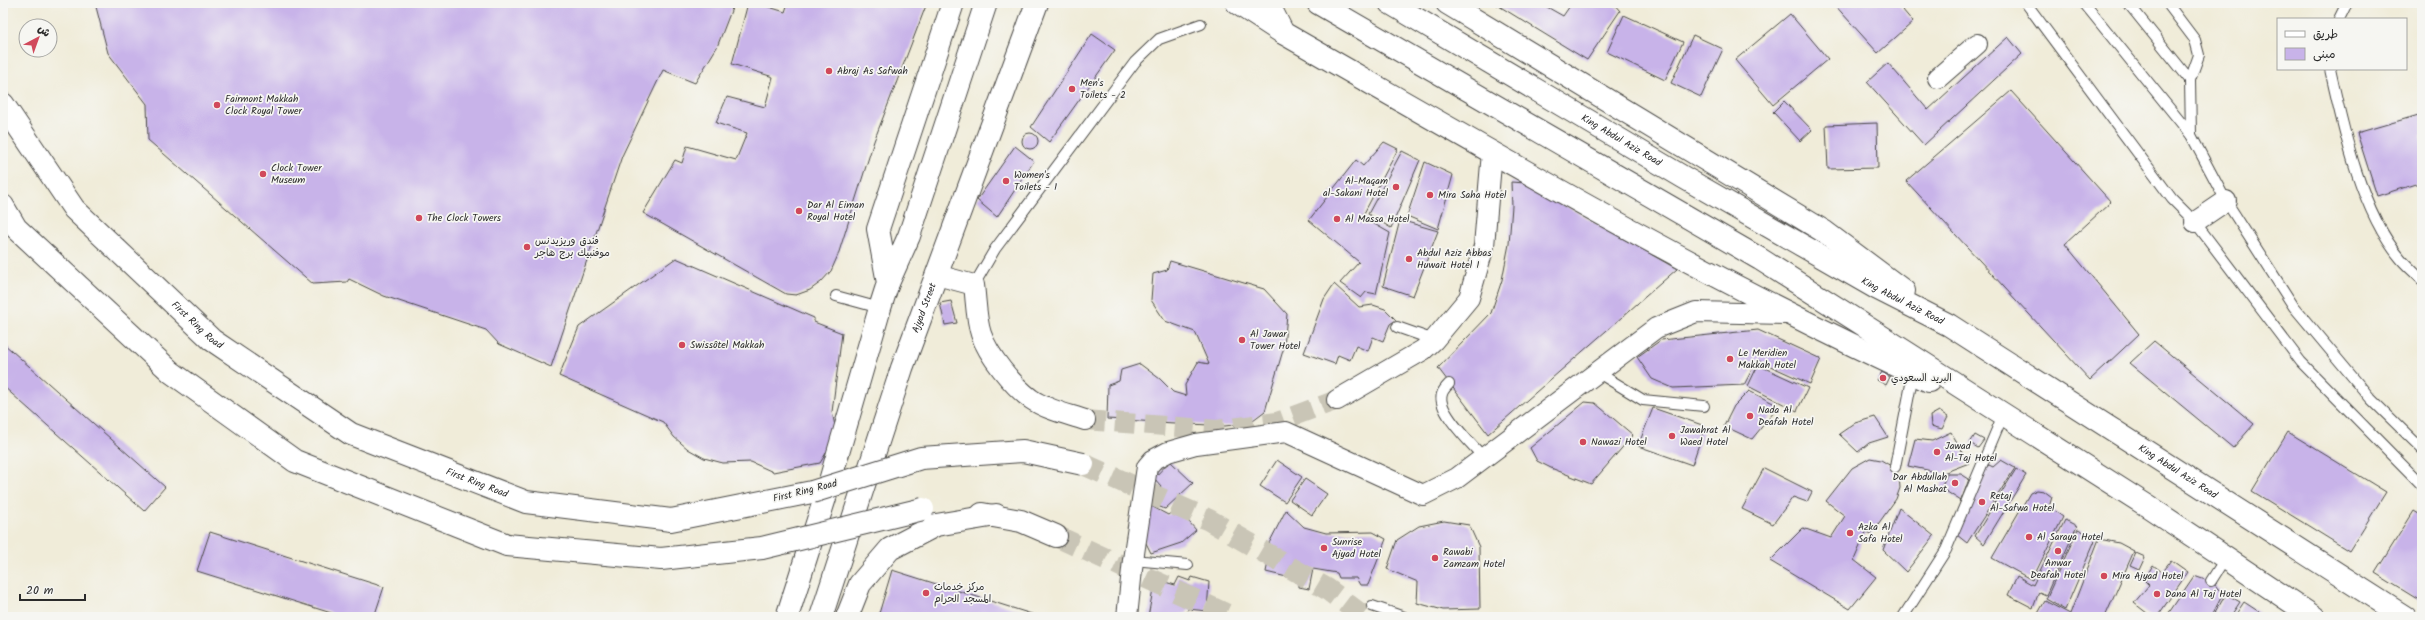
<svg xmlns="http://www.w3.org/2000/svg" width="2425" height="620" font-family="Kalam,'Playpen Sans Arabic',sans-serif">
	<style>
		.building { fill: #c8b3e9 }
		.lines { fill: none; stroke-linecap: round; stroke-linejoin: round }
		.minor-tunnel { stroke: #c9c5b6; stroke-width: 20; stroke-dasharray: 20 10; stroke-linecap: butt }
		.motorway-tunnel { stroke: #c9c5b6; stroke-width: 22; stroke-dasharray: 22 11; stroke-linecap: butt }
		.service-casing { stroke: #494845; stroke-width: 12 }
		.minor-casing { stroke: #494845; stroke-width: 22 }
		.primary-casing { stroke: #494845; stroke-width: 24 }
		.trunk-casing { stroke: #494845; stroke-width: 24 }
		.motorway-casing { stroke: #494845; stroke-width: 24 }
		.service { stroke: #fff; stroke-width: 10 }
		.minor { stroke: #fff; stroke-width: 20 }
		.primary { stroke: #fff; stroke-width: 22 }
		.trunk { stroke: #fff; stroke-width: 22 }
		.motorway { stroke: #fff; stroke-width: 22 }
		.motorway-bridge-casing { stroke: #494845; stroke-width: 24; stroke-linecap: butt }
		.motorway-bridge { stroke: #fff; stroke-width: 22 }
		.poi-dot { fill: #d1495b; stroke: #f6f6f2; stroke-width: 1.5 }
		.labels { text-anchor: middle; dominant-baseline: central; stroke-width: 3.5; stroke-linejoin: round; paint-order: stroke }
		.poi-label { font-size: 10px; fill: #2b2b2b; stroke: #f6f6f2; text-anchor: start }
		.street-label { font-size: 10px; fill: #2b2b2b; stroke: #f6f6f2 }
	</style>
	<rect width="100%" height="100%" fill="#f6f6f2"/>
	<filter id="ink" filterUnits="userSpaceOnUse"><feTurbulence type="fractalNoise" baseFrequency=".025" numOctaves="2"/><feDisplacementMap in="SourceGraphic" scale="8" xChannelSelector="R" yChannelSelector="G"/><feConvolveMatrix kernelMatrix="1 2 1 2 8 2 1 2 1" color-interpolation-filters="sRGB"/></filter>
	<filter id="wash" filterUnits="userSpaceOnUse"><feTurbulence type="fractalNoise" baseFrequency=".012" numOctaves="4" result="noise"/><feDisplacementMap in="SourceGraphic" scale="16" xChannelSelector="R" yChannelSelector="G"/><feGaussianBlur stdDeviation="0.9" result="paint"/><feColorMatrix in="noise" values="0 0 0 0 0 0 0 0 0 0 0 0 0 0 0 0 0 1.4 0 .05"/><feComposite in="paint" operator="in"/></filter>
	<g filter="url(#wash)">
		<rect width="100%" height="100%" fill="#f0ecd9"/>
		<g id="blocks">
			<!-- building -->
			<g class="building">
				<path d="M95,3h639l-17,44 -22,36 -32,-13 -41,86 -71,211 -52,-23 -13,-14 -102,-34 -35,-17 -2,3 -34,2 -165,-144 -1,-36 -39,-51z"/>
				<path d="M748,3h8l29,9 3,-9h139l-53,138 -36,114 -7,16 -10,11 -11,8 -14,5 -10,-1 -143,-81 32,-53 7,3 5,-17 49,14 11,-27 -31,-10 11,-26 38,10 8,-30 -41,-13z"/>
				<path d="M1494,3h46l23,13 9,-13h41l7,8 -33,49z"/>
				<path d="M1833,3h64l16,19 -35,31z"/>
				<path d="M1790,14l38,45 -55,46 -38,-45z"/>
				<path d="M1624,15l59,27 -18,38 -58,-28z"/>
				<path d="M1092,34l23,16 -66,92 -18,-15z"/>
				<path d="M1693,35l30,14 -22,48 -30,-14z"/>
				<path d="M2008,37l14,17 -98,91 -57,-63 21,-19 40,47z"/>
				<path d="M2011,91l100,111 -46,42 74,90 -49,46 -184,-199z"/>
				<path d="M1784,101l28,29 -12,11 -27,-29z"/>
				<path d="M2422,114v68l-45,14 -20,-63z"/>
				<path d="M1877,123l1,45 -50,1 -2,-44z"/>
				<circle cx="1030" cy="141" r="8"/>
				<path d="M1384,142l14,7 -36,68 28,16 -14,61 -10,-2 -5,6 -21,-15 19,-21 -50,-42 47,-60 7,6z"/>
				<path d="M1015,146l19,15 -37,56 -20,-17z"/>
				<path d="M1402,151l18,9 -29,68 -23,-14z"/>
				<path d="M1425,162l28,13 -15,54 -31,-13z"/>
				<path d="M1511,182l14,1 152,86 -189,165 -50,-66 53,-55 11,-33 7,-36 3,-38z"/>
				<path d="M1400,220l38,11 -25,65 -30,-10z"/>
				<path d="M676,258l138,60v4l28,11 -10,79 5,23 -17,28 -47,9 -22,-10 -28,1 -19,-5 -16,-9 -14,-12 -11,-15 -104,-46 20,-49z"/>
				<path d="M1170,261l94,28 23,25 -3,33 -19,64 -16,12 -24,3 -118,-7 1,-34 11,-4 2,-11 19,-6 20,15 13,13 13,4 -1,-11 13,-23 11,2 -14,-32 -30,-11 -14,-21 2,-26 14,-4z"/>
				<path d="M1334,284l25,23 14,-2 12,4 11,11 -6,4 -7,17 -10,-4 -5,14 -12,-5 -6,14 -12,-5 -3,9 -31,-11 20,-54z"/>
				<path d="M951,301l6,22 -12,2 -5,-22z"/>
				<path d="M1758,330l63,29 -11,25 -53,-24 -13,25 -71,3 -21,-9 -15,-22 24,-17z"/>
				<path d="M2154,341l100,83 -21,24 -103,-85z"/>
				<path d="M3,343l162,144 -21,24 -141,-125z"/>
				<path d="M1758,365l50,23 -11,23 -49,-25z"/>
				<path d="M1882,372l8,5 -4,8 -9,-5z"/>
				<path d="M1749,391l30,15 -27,33 -28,-13 10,-20z"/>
				<path d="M1585,402l10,1 38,32 -42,49 -40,-16 -14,-7 -7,-13z"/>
				<path d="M1653,408l52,18 -13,39 -54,-19z"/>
				<path d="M1939,411l9,6 -6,12 -11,-3 -1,-10z"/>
				<path d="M1875,417l13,20 -19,6 -11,9 -19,-18 16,-11z"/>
				<path d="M1951,432l18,31 -36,14 -1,-6 -24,-5 7,-27 17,2z"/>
				<path d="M2288,432l98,60 -37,59 -97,-60z"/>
				<path d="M1975,435l9,5 -6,8 -8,-5z"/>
				<path d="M1870,458l11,2 10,6 8,10 1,12 -4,11 -25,35 -5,-2 -12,28 22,17 -26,32 -80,-48 33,-33 28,10 14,-22 -19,-15 26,-33z"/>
				<path d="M1277,460l25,17 -17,25 -25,-16z"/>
				<path d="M2001,460l14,8 -48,75 -10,-8 27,-67 5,-3 4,2z"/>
				<path d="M1170,461l23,22 -28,26 -10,-4v-11l6,-8 -7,-8z"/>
				<path d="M1764,468l48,24 -5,10 -14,-5 -20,27 -31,-15z"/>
				<path d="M2016,469l10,6 -42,69 -9,-8z"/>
				<path d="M1947,474h14l8,5 -8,22 -20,-13z"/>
				<path d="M1305,479l22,15 -15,21 -22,-15z"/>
				<path d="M2037,490l7,1 8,6 -3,10 14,10 -31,63 -40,-22 38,-65z"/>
				<path d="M1151,506l17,9 9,-7 19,22 -15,13 -30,10 -7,-14z"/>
				<path d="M1899,508l35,28 -28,36 -23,-22z"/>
				<path d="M1286,510l18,17 22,6 47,-1 13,7 -18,46h-8l-4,-7h-17l-2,-5 -24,-4 -4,20 -10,-2v-7l-33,-8 2,-10 -6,-5z"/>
				<path d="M2414,511l8,5v86l-47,-29z"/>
				<path d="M2065,520l12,6 -31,69 -7,-3 -6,16 -25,-13 9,-19 16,9z"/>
				<path d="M1444,521l25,4 10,22 1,62 -37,1 -26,-7 1,-21 -31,-13 10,-29 22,-14z"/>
				<path d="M2078,529l18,9 -31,72 -19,-11z"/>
				<path d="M210,532l174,55 -10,30h-30l-147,-46z"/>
				<path d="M2099,539l20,4 15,8 -29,66h-69l9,-16 25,13z"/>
				<path d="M2136,553l9,4 -6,13 -9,-4z"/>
				<path d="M2171,560l17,12 -31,45h-5l-18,-14 15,-18 -4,-4 4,-5 -2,-1 6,-10 9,7z"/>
				<path d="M892,570l149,47h-163z"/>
				<path d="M2194,576l20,7 4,6 6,3 -13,25h-45z"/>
				<path d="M1179,577l11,4 2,-4 17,5 -2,29 -19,-2 -1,4 -19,4h-20l7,-38 20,6z"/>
				<path d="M2226,594l14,8 -10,15h-9l-6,-4z"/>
				<path d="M2244,602l23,15h-33z"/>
			</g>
		</g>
	</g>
	<g filter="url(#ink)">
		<use href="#blocks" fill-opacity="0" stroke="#494845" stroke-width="1"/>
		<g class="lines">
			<!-- minor-tunnel -->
			<path class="minor-tunnel" d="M1085,420l132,10 60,-8 60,-22"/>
			<!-- motorway-tunnel -->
			<g class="motorway-tunnel">
				<path d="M1083,464l126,56 118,69 37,28"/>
				<path d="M1056,536l176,81"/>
			</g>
			<defs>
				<g id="service">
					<path d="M2026,3l146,196 23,23 106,140 121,123"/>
					<path d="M2084,3l107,132 35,66 68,106 77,92 51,50"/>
					<path d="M2128,3l62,77 1,55"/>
					<path d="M2167,3l28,37 4,15 -9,25"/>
					<path d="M2339,19l8,-16"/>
					<path d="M2330,69c13,59 31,143 71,190 6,7 14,14 21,21"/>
					<path d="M974,285l21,-36 140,-187 24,-23 42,-15"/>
					<path d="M836,296l44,12"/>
					<path d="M1397,327l37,13"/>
					<path d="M1597,372l46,28 61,6"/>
					<path d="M1449,384c-2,2 -6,6 -7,10 -6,17 31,51 42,64"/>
					<path d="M1895,467l18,-93"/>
					<path d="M1133,560l55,5"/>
					<path d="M2211,581l14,-22"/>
					<path d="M1372,606l32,11"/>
					<path d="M1903,617l43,-67 57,-135"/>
				</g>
				<g id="minor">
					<path d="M1938,78l39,-34"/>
					<path d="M2195,222l31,-21"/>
					<path d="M937,275l37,10c2,15 2,34 7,49 7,21 32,52 50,65 16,11 36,15 54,21"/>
					<path d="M1337,400l86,-50 11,-10 35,-42 15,-52 8,-94"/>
					<path d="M1127,617l6,-57 14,-93 6,-7 15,-8 28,-8 90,-12 137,63 34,-17 199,-150 40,-16 92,2"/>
				</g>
				<g id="primary">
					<path d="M1237,3l46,30"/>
					<path d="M888,283l-10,-54 75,-226"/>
					<path d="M787,617l38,-119 55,-190 8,-25 21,-47 77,-233"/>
					<path id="s1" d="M821,617l81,-249 135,-365"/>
				</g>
				<g id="trunk">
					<path d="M1268,3l15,30c212,121 423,246 646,348"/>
					<path d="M1318,3l442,256 389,248 165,110"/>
					<path id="s2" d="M1390,3l293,174 195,112 71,36 456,292"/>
					<path d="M1447,3l378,229 79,59"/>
				</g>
				<g id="motorway">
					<path id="s3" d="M3,104l71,105 138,131 139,94 175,68 145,18 141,-28"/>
					<path d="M3,206l13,22 155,144 124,89 212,84"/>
					<path d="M982,514l39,7 35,15"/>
					<path d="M847,617l13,-33 30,-35 46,-24 60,-10"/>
				</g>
			</defs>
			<!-- service casing -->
			<use href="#service" class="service-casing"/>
			<!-- minor casing -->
			<use href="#minor" class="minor-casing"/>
			<!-- primary casing -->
			<use href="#primary" class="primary-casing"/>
			<!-- trunk casing -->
			<use href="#trunk" class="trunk-casing"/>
			<!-- motorway casing -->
			<use href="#motorway" class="motorway-casing"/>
			<!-- service -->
			<use href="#service" class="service"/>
			<!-- minor -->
			<use href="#minor" class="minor"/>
			<!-- primary -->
			<use href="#primary" class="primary"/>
			<!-- trunk -->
			<use href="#trunk" class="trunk"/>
			<!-- motorway -->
			<use href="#motorway" class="motorway"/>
			<defs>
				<g id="motorway-bridge">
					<path d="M812,492l109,-34 102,-7 60,13"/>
					<path d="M507,545l154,14 101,-11 161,-39"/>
				</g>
			</defs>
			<!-- motorway-bridge casing -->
			<use href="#motorway-bridge" class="motorway-bridge-casing"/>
			<!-- motorway-bridge -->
			<use href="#motorway-bridge" class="motorway-bridge"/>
		</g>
	</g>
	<!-- markers -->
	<g class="poi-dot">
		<circle cx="829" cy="71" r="4"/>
		<circle cx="1072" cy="89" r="4"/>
		<circle cx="217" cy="105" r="4"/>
		<circle cx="263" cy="174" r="4"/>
		<circle cx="1006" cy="181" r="4"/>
		<circle cx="1396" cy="187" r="4"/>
		<circle cx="1430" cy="195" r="4"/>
		<circle cx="799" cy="211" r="4"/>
		<circle cx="419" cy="218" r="4"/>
		<circle cx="1337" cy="219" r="4"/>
		<circle cx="527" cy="247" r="4"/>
		<circle cx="1409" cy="259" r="4"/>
		<circle cx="1242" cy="340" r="4"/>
		<circle cx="682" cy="345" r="4"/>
		<circle cx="1730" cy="359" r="4"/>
		<circle cx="1883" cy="378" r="4"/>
		<circle cx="1750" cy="416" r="4"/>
		<circle cx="1672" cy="436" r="4"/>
		<circle cx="1583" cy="442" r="4"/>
		<circle cx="1937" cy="452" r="4"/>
		<circle cx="1955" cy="483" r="4"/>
		<circle cx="1982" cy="502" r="4"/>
		<circle cx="1850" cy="533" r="4"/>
		<circle cx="2029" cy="537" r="4"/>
		<circle cx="1324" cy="548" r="4"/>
		<circle cx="2058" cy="551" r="4"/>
		<circle cx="1435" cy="558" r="4"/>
		<circle cx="2104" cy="576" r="4"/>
		<circle cx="926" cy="593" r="4"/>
		<circle cx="2157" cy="594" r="4"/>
	</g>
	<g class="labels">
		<!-- poi labels -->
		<g class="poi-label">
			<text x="837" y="71">Abraj As Safwah</text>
			<text x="1080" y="83">Men's<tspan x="1080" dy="12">Toilets - 2</tspan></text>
			<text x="225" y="99">Fairmont Makkah<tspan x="225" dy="12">Clock Royal Tower</tspan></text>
			<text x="271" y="168">Clock Tower<tspan x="271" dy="12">Museum</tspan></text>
			<text x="1014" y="175">Women's<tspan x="1014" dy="12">Toilets - 1</tspan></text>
			<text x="1388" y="181" text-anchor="end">Al-Maqam<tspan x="1388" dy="12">al-Sakani Hotel</tspan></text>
			<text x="1438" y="195">Mira Saha Hotel</text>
			<text x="807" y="205">Dar Al Eiman<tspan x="807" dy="12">Royal Hotel</tspan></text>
			<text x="427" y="218">The Clock Towers</text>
			<text x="1345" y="219">Al Massa Hotel</text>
			<text x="535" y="241">فندق وريزيدنس<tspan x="535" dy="12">موفنبيك برج هاجر</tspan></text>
			<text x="1417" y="253">Abdul Aziz Abbas<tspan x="1417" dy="12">Huwait Hotel 1</tspan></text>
			<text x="1250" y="334">Al Jawar<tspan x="1250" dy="12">Tower Hotel</tspan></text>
			<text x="690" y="345">Swissôtel Makkah</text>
			<text x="1738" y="353">Le Meridien<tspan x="1738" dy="12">Makkah Hotel</tspan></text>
			<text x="1891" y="378">البريد السعودي</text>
			<text x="1758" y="410">Nada Al<tspan x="1758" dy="12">Deafah Hotel</tspan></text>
			<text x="1680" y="430">Jawahrat Al<tspan x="1680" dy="12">Waed Hotel</tspan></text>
			<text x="1591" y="442">Nawazi Hotel</text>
			<text x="1945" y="446">Jawad<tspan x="1945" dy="12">Al-Taj Hotel</tspan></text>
			<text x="1947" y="477" text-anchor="end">Dar Abdullah<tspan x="1947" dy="12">Al Mashat</tspan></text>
			<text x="1990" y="496">Retaj<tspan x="1990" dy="12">Al-Safwa Hotel</tspan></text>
			<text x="1858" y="527">Azka Al<tspan x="1858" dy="12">Safa Hotel</tspan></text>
			<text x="2037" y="537">Al Saraya Hotel</text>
			<text x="1332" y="542">Sunrise<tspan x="1332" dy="12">Ajyad Hotel</tspan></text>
			<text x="1443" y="552">Rawabi<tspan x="1443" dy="12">Zamzam Hotel</tspan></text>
			<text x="2058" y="563" text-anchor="middle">Anwar<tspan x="2058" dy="12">Deafah Hotel</tspan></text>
			<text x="2112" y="576">Mira Ajyad Hotel</text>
			<text x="934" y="587">مركز خدمات<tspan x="934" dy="12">المسجد الحرام</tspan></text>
			<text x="2165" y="594">Dana Al Taj Hotel</text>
		</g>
		<!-- street labels -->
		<g class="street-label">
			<text stroke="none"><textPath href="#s2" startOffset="269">King Abdul Aziz Road</textPath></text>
			<text stroke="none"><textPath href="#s2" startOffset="593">King Abdul Aziz Road</textPath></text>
			<text stroke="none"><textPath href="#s1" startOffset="326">Ajyad Street</textPath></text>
			<text stroke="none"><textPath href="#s3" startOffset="296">First Ring Road</textPath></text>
			<text stroke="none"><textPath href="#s2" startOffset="917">King Abdul Aziz Road</textPath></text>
			<text stroke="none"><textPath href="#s3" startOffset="620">First Ring Road</textPath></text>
			<text transform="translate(805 491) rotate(-14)">First Ring Road</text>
		</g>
	</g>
	<!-- margin -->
	<rect width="2425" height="620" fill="none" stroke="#f6f6f2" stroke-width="16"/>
	<!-- legend -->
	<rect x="2277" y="18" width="130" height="52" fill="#f6f6f2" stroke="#a5a5a2"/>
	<rect x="2285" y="31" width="20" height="6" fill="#ffffff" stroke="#a5a5a2"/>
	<text x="2313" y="38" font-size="12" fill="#2b2b2b">طريق</text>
	<rect x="2285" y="48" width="20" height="12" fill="#c8b3e9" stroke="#a5a5a2"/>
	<text x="2313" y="58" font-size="12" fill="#2b2b2b">مبنى</text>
	<!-- north arrow -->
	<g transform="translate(38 38) rotate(41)"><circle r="19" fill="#f6f6f2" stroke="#a5a5a2"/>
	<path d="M0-3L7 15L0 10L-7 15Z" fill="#d1495b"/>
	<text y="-6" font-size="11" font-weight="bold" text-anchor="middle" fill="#2b2b2b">ش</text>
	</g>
	<!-- scale -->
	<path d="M20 594v6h65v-6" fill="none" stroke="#2b2b2b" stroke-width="2"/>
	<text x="26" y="594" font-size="12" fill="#2b2b2b" stroke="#f6f6f2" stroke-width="3" paint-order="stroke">20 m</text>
</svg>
